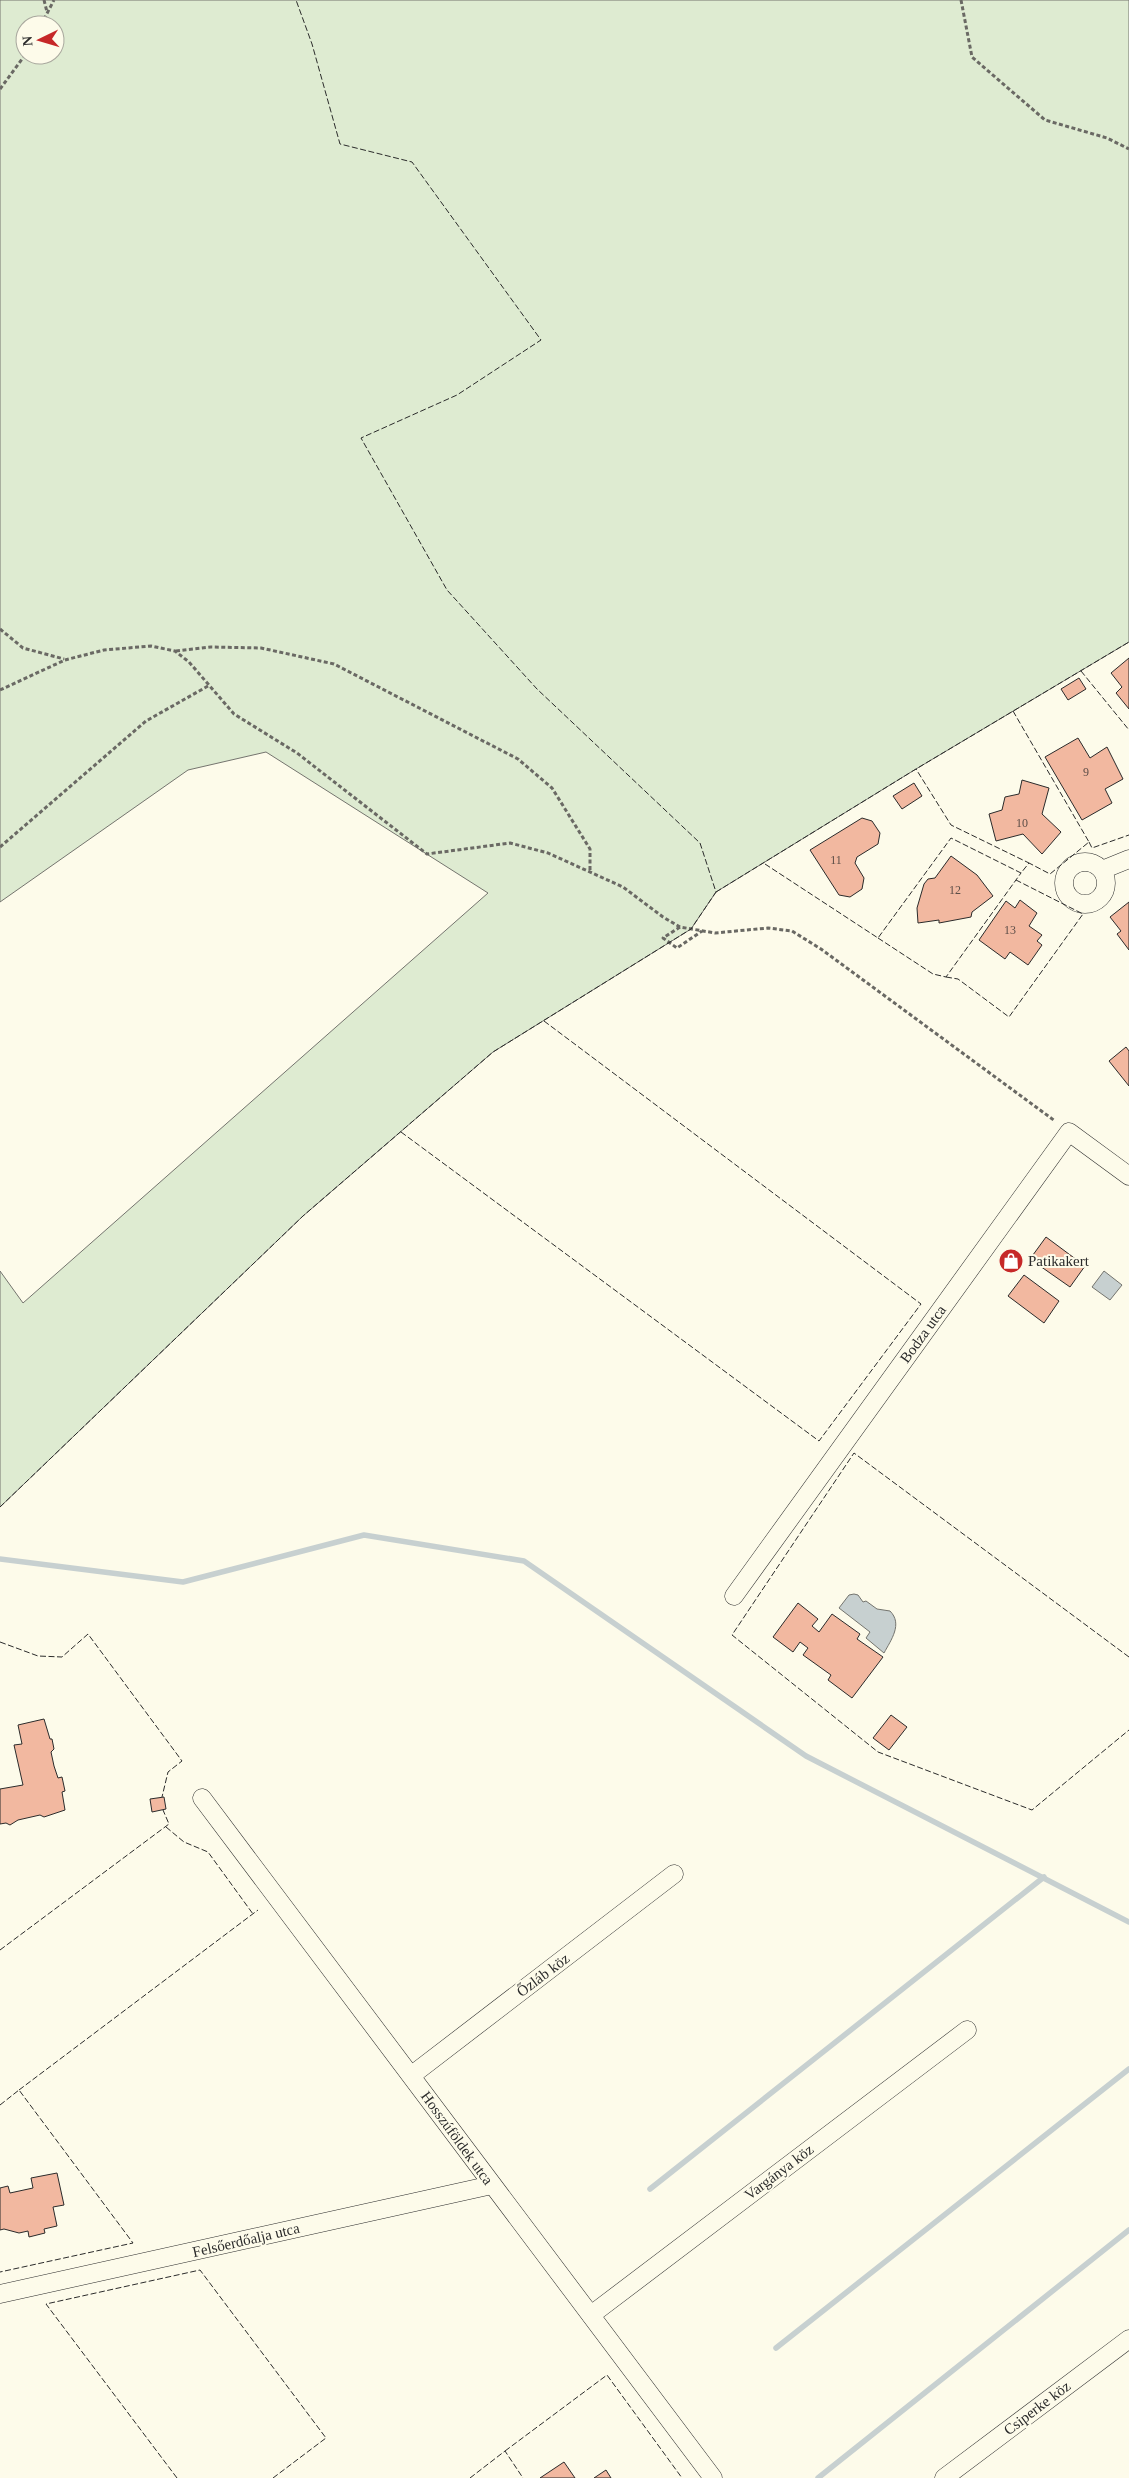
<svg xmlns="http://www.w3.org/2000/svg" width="1129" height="2478" font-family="'Times New Roman',serif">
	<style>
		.green { fill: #deebd1; stroke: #74746e; fill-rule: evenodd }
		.water { fill: #c7d0d0; stroke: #74746e }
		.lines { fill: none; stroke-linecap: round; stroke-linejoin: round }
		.stream { stroke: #c7d0d0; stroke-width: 5.5 }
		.building { fill: #f2b8a0; stroke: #2b2b2b }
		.street-casing { stroke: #2b2b2b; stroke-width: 19 }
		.path { stroke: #6a6964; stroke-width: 3; stroke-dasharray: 4 2.5; stroke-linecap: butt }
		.street { stroke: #fdfbea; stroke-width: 18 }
		.fence { stroke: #2b2b2b; stroke-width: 1; stroke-dasharray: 6 2.5; stroke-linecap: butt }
		.labels { text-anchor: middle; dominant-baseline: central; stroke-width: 4; stroke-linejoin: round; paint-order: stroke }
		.number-label { font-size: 12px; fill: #5d4e48 }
		.poi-label { font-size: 15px; fill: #2b2b2b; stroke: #fdfbea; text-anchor: start }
		.street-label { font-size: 15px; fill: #2b2b2b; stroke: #fdfbea }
	</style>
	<rect width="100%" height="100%" fill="#fdfbea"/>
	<!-- green -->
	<path class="green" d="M0,0h1129v642l-213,127 -200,123 -25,37 -198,123 -190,164 -303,291v-236l23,32 465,-410 -222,-141 -78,18 -188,132zM25,25h30v30h-30z"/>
	<!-- water -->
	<g class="water">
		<path d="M1104,1271l18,14 -12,15 -18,-13z"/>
		<path d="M854,1594l4,1 5,7 3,-1 11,8 13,2c13,13 1,29 -6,42l-18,-15 4,-6 -31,-24 10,-13z"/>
	</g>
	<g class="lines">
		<!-- stream -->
		<g class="stream">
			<path d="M0,1559l183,23 181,-47 160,26 282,195 323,166"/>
			<path d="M650,2189l394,-312"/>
			<path d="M776,2348l353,-279"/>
			<path d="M818,2478l311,-248"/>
		</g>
	</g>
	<!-- building -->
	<g class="building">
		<path d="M1129,658v51l-13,-16 6,-6 -11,-14z"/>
		<path d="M1079,678l7,11 -18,11 -7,-11z"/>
		<path d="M1078,738l12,20 17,-11 16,32 -18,10 7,14 -30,17 -37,-63z"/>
		<path d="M1022,780l27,8 -7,26 19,18 -19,22 -19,-20 -27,7 -7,-27 13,-4 3,-13 14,-3z"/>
		<path d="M914,783l8,13 -20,13 -9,-13z"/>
		<path d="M862,818l10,3 8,12 -2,11 -21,13 -2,6 9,15 -2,11 -12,8 -11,-2 -29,-45z"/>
		<path d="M951,856l26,19 16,21 -21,16 -1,5 -32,6v-3l-21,3 -1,-15 7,-24 4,-5 7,-1z"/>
		<path d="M1020,900l17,13 -8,13 13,9 -5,6 5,4 -14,20 -18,-13 -5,7 -26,-19 27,-39 9,7z"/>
		<path d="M1129,902v48l-12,-16 4,-3 -11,-14z"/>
		<path d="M1126,1047l3,4v35l-20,-25z"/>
		<path d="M1046,1237l39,29 -15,21 -40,-28z"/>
		<path d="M1024,1275l35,26 -15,22 -36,-27z"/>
		<path d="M798,1603l20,16 -6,7 7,6 13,-18 28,20 -3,5 26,18 -31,41 -24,-18 3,-5 -28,-20 5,-7 -8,-6 -7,10 -20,-15z"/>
		<path d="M891,1715l16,12 -18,23 -16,-12z"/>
		<path d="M44,1719l6,20h2l2,10 -3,3 3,14 4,12 4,-1 3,14 -3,1 3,18 -21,7 -4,-2 -22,5 -8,5 -4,-2 -6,1v-35l23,-4 -9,-40 8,-1 -4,-19z"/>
		<path d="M164,1797l2,12 -14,3 -2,-13z"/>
		<path d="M57,2173l7,32 -11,2 4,19 -13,3 1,4 -16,4 -1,-6 -9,2 -15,-4 -4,1v-42l8,-2 2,7 23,-5 -2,-10z"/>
		<path d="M564,2462l11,16h-35z"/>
		<path d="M606,2470l5,8h-17z"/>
	</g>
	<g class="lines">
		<defs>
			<g id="street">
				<circle cx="1085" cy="883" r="21"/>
				<path d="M1102,870l27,-11"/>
				<path d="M734,1596l335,-464 60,44"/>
				<path d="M202,1798l511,680"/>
				<path d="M412,2075l262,-201"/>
				<path d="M0,2294l492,-109"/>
				<path d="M591,2315l376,-285"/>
				<path d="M944,2478l185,-139"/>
			</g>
		</defs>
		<!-- street casing -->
		<use href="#street" class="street-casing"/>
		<!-- path -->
		<g class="path">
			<path d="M44,0l3,12"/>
			<path d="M961,0l11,57 73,63 62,18 22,11"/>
			<path d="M41,25l13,-25"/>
			<path d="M0,89l25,-34"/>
			<path d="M0,629l23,19 41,11"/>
			<path d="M176,651l35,-4 50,1 73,16 184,95 34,29 38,61v21"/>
			<path d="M0,690l65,-30 39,-10 47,-4 24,5 14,11 45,52 63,39 130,101 83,-11 38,10 75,34 40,30 17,10 35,6 53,-5 24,3 29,18 234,172"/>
			<path d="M0,847l146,-126 62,-35"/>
			<path d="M680,927l-17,11 14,10 25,-17"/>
		</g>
		<!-- street -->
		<use href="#street" class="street"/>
		<!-- fence -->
		<g class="fence">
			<path d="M1081,671l48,59"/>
			<path d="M1013,711l76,131 -39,32 -21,-11"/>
			<path d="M1089,842l3,6 37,-13"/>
			<path d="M765,864l113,74 73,-100 70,35 8,-10 -78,-38 -35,-56"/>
			<path d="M716,892l200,-123 213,-127"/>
			<path d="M878,938l55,36 13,3 75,-104"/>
			<path d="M946,977l12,2 51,38 74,-103 -67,-34"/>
			<path d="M401,1132l418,309 102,-137 -377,-283"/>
			<path d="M0,1507l303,-291 190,-164 198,-123 25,-37 -16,-49 -163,-154 -90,-99 -86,-152 96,-43 84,-55 -129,-178 -72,-18 -28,-100 -16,-44"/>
			<path d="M0,1642l38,14 24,1 26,-23 94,127 -14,11 -6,25"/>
			<path d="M1129,1657l-275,-204 -122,182 146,117 154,58 97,-80"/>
			<path d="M166,1827l18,15 24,10 45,62"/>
			<path d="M0,1950l169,-126 -6,-14"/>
			<path d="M19,2090l239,-180"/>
			<path d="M0,2105l19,-15 114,153 -133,29"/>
			<path d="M505,2451l102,-76 75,103"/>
			<path d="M177,2478l-131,-174 154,-34 126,168 -53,40"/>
			<path d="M470,2478l35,-27 18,27"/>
		</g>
	</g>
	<!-- icons -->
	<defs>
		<symbol id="shop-disc" viewBox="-11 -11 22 22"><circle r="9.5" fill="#c62828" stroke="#fdfbea"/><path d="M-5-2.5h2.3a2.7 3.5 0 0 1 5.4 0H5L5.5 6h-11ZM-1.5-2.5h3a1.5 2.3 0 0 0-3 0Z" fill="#fff"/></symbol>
	</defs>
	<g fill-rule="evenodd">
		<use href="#shop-disc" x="997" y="1247" width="28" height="28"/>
	</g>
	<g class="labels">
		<!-- number labels -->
		<g class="number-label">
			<text x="1086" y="772">9</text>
			<text x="1022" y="823">10</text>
			<text x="836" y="860">11</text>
			<text x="955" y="890">12</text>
			<text x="1010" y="930">13</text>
		</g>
		<!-- poi labels -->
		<g class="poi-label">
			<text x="1028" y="1261">Patikakert</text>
		</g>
		<!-- street labels -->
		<g class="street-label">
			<text transform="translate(923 1334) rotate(-54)">Bodza utca</text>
			<text transform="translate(543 1975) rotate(-37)">Őzláb köz</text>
			<text transform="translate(457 2138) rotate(54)">Hosszúföldek utca</text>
			<text transform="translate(779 2172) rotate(-37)">Vargánya köz</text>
			<text transform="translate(246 2240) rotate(-13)">Felsőerdőalja utca</text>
			<text transform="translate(1037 2408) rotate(-37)">Csiperke köz</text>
		</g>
	</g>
	<!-- north arrow -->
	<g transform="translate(40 40) rotate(265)"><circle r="24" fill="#fdfbea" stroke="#a9a89e"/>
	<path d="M0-4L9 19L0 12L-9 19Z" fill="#c62828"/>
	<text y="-8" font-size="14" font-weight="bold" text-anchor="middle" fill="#2b2b2b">N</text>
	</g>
</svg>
